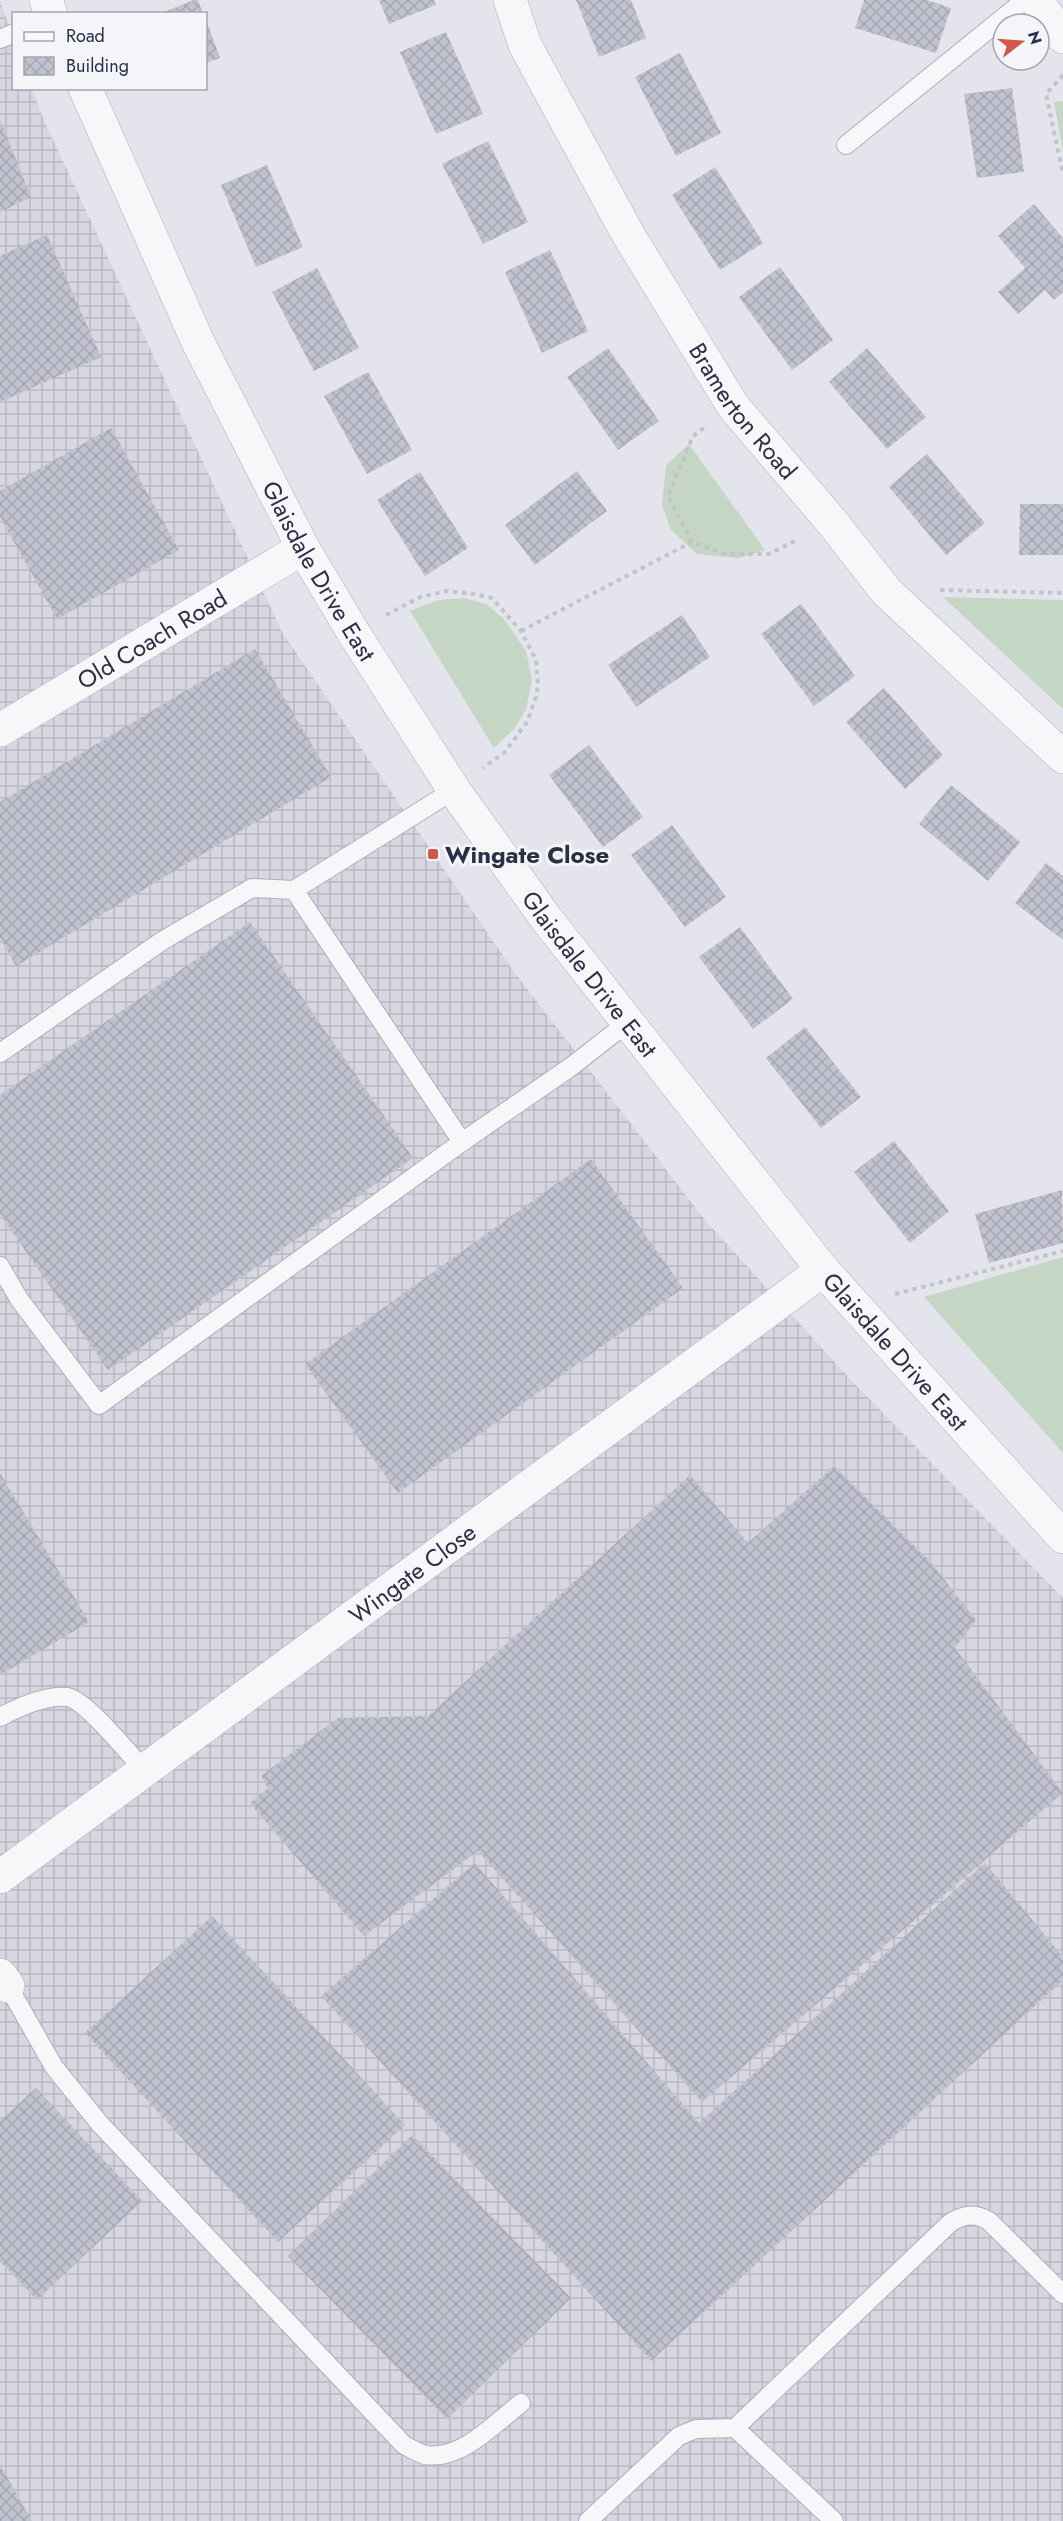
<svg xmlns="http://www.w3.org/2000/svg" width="1063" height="2521" font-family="Jost,sans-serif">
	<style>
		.industrial { fill: url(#industrial-grid) }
		.grass { fill: #c5d6c5 }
		.building { fill: url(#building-cross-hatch) }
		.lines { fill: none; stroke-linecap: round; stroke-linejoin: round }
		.service-casing { stroke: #acaeba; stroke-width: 20 }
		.minor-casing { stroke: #acaeba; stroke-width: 34 }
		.tertiary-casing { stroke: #acaeba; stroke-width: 34 }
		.path { stroke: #c2c3cb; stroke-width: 4; stroke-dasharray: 4.5 4.5; stroke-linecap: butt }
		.service { stroke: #f7f7fa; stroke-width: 18 }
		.minor { stroke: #f7f7fa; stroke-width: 33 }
		.tertiary { stroke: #f7f7fa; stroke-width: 33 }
		.poi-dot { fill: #d05849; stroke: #f4f5f9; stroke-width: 2 }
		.labels { text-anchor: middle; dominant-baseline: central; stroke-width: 6; stroke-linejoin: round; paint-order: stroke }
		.street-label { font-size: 24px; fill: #2b2e45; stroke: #f4f5f9 }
		.poi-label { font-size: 24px; font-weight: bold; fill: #2b2e45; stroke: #f4f5f9; text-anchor: start }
	</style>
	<defs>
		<pattern id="industrial-grid" width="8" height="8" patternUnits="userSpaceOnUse" patternTransform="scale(1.5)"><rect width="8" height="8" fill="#d6d7e1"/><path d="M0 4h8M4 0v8" fill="none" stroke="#b8b9c2"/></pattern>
		<pattern id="building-cross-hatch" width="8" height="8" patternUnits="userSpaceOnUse" patternTransform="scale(1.5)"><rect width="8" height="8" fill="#c1c2cf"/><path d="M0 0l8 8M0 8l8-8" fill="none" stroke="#a6a7b3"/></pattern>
	</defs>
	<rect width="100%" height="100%" fill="#e4e5ec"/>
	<!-- industrial -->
	<path class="industrial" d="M0,1l13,36 1,51 18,1 11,29 239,514 233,341 190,247 145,159 213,219v923h-1063z"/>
	<!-- grass -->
	<g class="grass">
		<path d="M1063,101v51l-9,-50z"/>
		<path d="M689,444l76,106 -27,8 -41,-4 -26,-24 -9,-25 4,-40z"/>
		<path d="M943,597l120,3v109z"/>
		<path d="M464,598l22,6 18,15 22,32 6,28 -6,31 -12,19 -20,19 -84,-137 28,-11z"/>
		<path d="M1063,1257v196l-139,-156z"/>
	</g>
	<!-- building -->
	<g class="building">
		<path d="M194,0h4l5,14h-44z"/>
		<path d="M379,0h55l2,5 -47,19z"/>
		<path d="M576,0h55l15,38 -47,19z"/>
		<path d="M864,0h63l24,8 -15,45 -81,-25z"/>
		<path d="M206,20l14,38 -14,5z"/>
		<path d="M446,32l37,82 -47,20 -36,-82z"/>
		<path d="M680,53l41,80 -45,23 -41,-79z"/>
		<path d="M1012,88l12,84 -47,6 -13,-84z"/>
		<path d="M0,120l31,77 -31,15z"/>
		<path d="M488,141l40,81 -45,22 -41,-80z"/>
		<path d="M267,165l36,82 -47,20 -35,-82z"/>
		<path d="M715,167l48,76 -43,27 -48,-75z"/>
		<path d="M1034,204l29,34v54l-9,8 -9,-10 -27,24 -20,-22 27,-24 -27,-32z"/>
		<path d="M47,235l54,122 -101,45v-146z"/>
		<path d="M550,250l38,81 -46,22 -37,-81z"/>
		<path d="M780,267l53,73 -41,30 -53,-73z"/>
		<path d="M317,268l42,80 -45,23 -42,-79z"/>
		<path d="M608,348l51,73 -41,29 -51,-73z"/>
		<path d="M867,348l59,69 -39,32 -58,-67z"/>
		<path d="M368,372l44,78 -45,24 -43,-78z"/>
		<path d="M111,428l68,122 -122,69 -57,-102v-26z"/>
		<path d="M927,454l58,69 -39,32 -57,-68z"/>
		<path d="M577,471l30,40 -72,54 -30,-40z"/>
		<path d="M420,472l48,76 -43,28 -48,-76z"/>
		<path d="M1020,504h43v51h-44z"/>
		<path d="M801,604l54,72 -41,30 -53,-72z"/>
		<path d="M682,615l28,42 -74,50 -28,-42z"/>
		<path d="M255,649l76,128 -315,189 -16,-28v-136z"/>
		<path d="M884,688l59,67 -38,34 -59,-67z"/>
		<path d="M589,745l54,72 -40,30 -54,-72z"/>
		<path d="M951,785l69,57 -32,39 -69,-57z"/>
		<path d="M672,825l54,72 -41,30 -54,-72z"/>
		<path d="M1046,863l17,13v64l-48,-37z"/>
		<path d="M250,922l163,236 -305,212 -108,-156v-119z"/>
		<path d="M740,927l53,72 -40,30 -54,-72z"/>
		<path d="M805,1027l56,70 -40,31 -55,-70z"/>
		<path d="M894,1141l55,70 -39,32 -56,-71z"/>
		<path d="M591,1159l92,129 -285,205 -93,-129z"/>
		<path d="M1062,1190l1,53 -74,20 -14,-49z"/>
		<path d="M834,1466l95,94 47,60 -21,28 108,145 -361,309 -224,-251 -114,85 -114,-133 18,-15 -7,-12 77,-58 90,-2 262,-241 58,68z"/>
		<path d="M0,1473l89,149 -89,53z"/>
		<path d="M475,1863l224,260 286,-260 78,94v23l-412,381 -330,-365z"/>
		<path d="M212,1916l193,209 -127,117 -193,-209z"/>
		<path d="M36,2088l106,113 -105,99 -37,-39v-140z"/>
		<path d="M412,2135l159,163 -124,121 -159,-163z"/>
		<path d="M0,2465l32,56h-32z"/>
	</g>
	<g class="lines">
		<defs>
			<g id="service">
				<path d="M0,39l14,-6"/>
				<path d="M846,145l179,-145"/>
				<path d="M454,790l-160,100 168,252"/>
				<path d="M0,1053l162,-112 90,-53 42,2"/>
				<path d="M0,1266l19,33 80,106 363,-263 110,-76 55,-43"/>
				<path d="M0,1717c19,-10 46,-22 67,-20 18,2 64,59 78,74"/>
				<path d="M8,1986l46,81 46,57 304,321c6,3 14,8 21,10 36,6 70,-32 96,-52"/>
				<path d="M735,2428l99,93"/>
				<path d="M588,2521l91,-85 17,-7 39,-1 215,-205c14,-9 25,-10 39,-2l74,73"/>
			</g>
			<g id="minor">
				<path id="s1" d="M510,0l15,45 104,191 104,170 99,116 54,69 177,166"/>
				<path d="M1036,0l27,37"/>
				<path id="s2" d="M0,730l303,-182"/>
				<path id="s3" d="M0,1877l823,-607"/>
				<path d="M0,1975l8,11"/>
			</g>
			<g id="tertiary">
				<path d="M46,0l5,14"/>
				<path id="s4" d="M85,88l113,254 105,206 50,84 101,158 91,127 278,353 240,267"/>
			</g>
		</defs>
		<!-- service casing -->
		<use href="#service" class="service-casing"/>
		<!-- minor casing -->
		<use href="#minor" class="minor-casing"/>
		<!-- tertiary casing -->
		<use href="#tertiary" class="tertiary-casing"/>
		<!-- path -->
		<g class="path">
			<path d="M1063,75l-17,19 17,80"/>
			<path d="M704,428l-11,8 -25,60 24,46 33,12h44l28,-14"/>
			<path d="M940,590l123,3"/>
			<path d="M386,615l34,-18 27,-6 27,3 18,4 29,33 15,29 2,25 -2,12 -9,25 -22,30 -22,16"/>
			<path d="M521,631l171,-89"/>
			<path d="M895,1294l168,-43"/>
		</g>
		<!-- service -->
		<use href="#service" class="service"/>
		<!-- minor -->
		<use href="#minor" class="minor"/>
		<!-- tertiary -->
		<use href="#tertiary" class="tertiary"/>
	</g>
	<!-- markers -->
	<rect class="poi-dot" x="427" y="848" width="12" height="12" rx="3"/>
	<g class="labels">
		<!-- street labels -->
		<g class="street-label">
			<text stroke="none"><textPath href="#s1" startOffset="474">Bramerton Road</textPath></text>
			<text stroke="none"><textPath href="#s4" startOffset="537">Glaisdale Drive East</textPath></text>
			<text stroke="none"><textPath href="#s2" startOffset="177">Old Coach Road</textPath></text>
			<text stroke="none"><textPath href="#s4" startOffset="1023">Glaisdale Drive East</textPath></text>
			<text stroke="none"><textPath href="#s4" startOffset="1509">Glaisdale Drive East</textPath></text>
			<text stroke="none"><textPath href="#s3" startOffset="512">Wingate Close</textPath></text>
		</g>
		<!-- poi labels -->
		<g class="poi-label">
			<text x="445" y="854">Wingate Close</text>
		</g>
	</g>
	<!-- legend -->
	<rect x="12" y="12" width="195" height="78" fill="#f4f5f9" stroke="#a4a5b1" stroke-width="1.5"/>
	<rect x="24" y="32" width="30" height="9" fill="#f7f7fa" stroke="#a4a5b1" stroke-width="1.5"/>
	<text x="66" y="42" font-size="18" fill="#2b2e45">Road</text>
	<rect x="24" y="57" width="30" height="18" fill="url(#building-cross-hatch)" stroke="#a4a5b1" stroke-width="1.5"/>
	<text x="66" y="72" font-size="18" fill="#2b2e45">Building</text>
	<!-- north arrow -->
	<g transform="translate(1021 42) rotate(73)"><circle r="28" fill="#f4f5f9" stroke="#a4a5b1" stroke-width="1.5"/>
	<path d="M0-4.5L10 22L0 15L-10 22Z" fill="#d05849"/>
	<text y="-9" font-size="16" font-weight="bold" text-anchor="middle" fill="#2b2e45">N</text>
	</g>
</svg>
